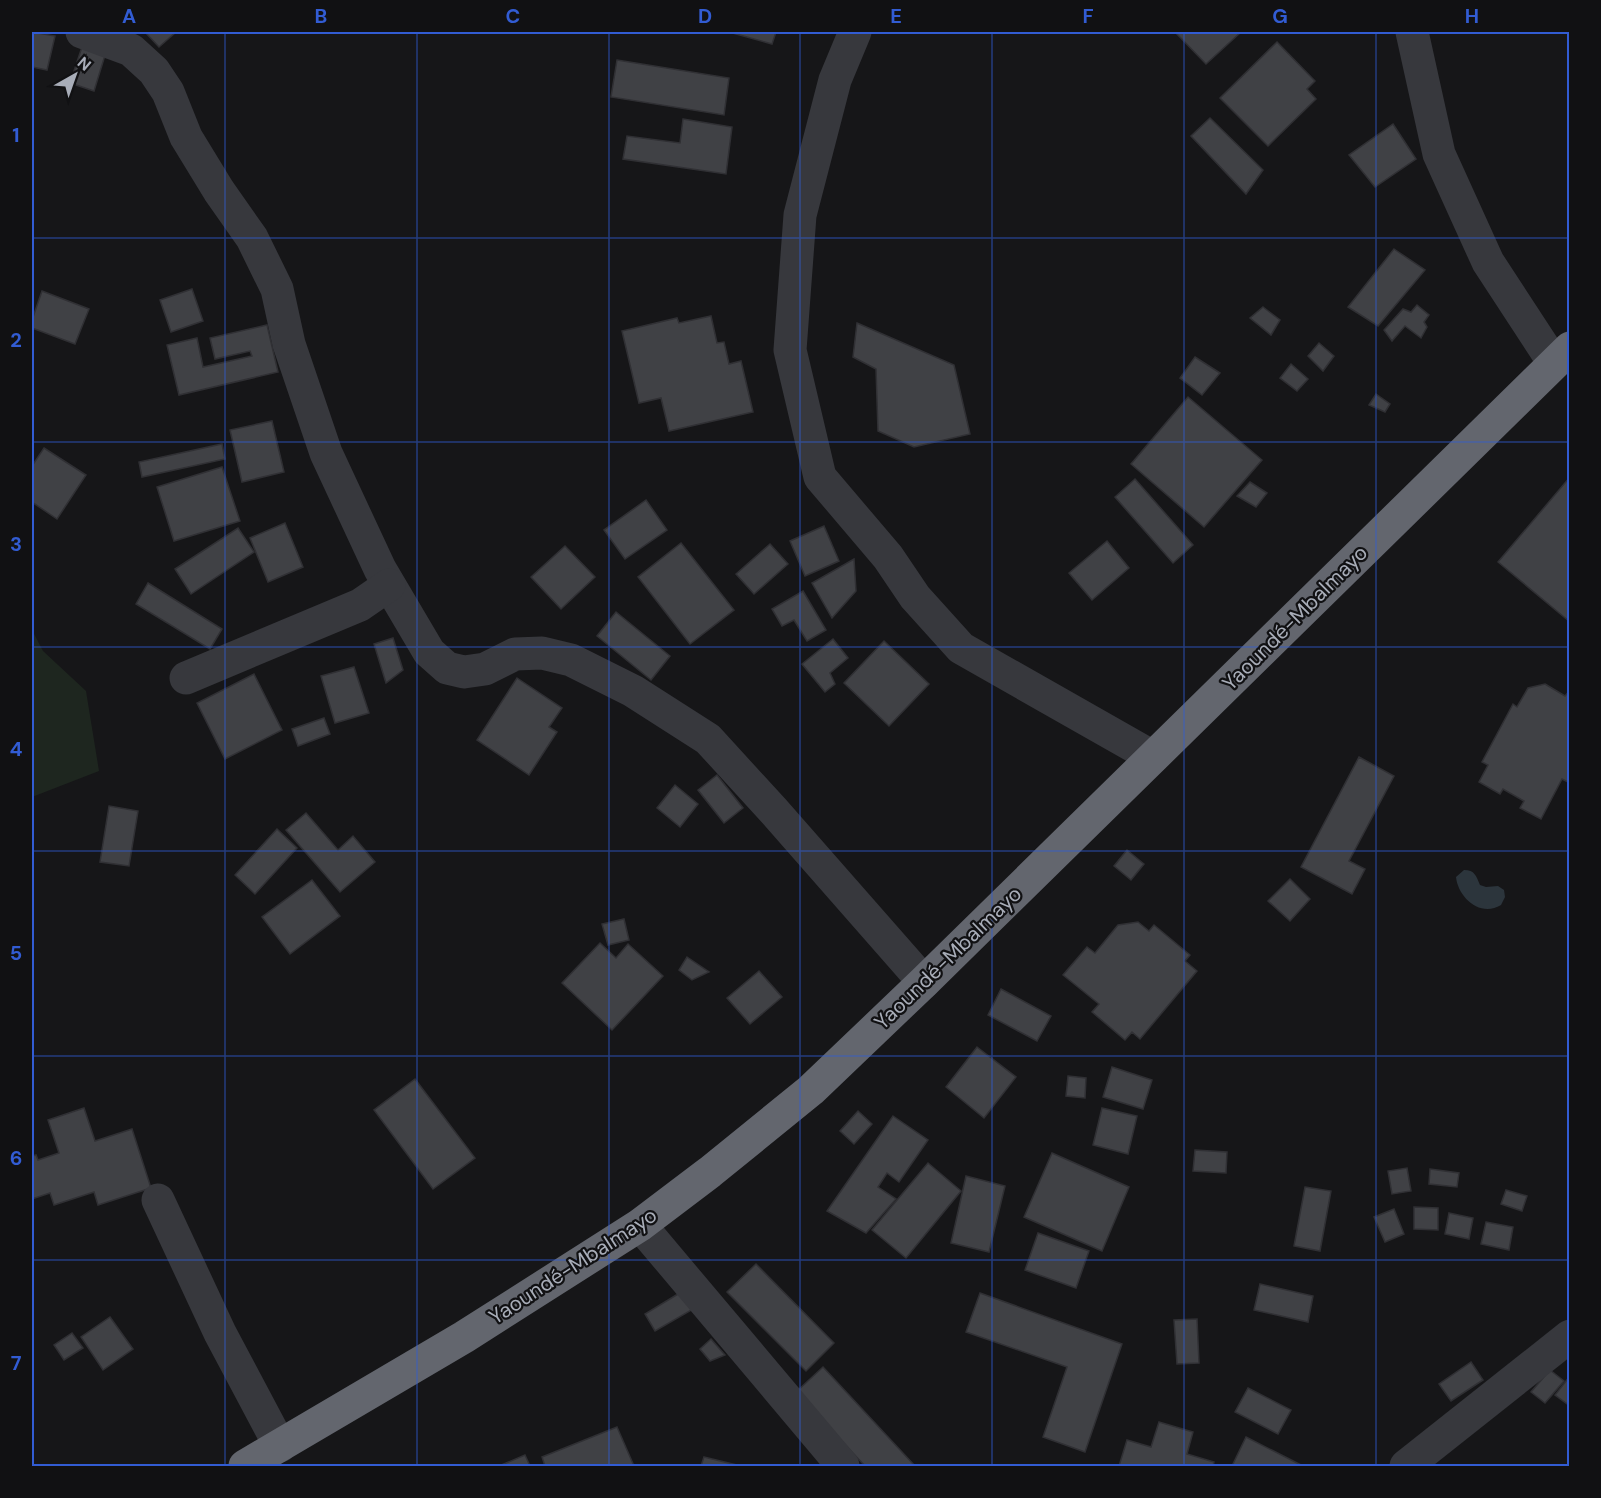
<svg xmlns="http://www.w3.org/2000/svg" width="1601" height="1498" font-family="'DM Sans',sans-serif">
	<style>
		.green { fill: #1e261f }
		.water { fill: #2c353c }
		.building { fill: #404145; stroke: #303034; stroke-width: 1.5 }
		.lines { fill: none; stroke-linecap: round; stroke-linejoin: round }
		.minor { stroke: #37383d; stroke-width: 33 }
		.highway { stroke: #63666e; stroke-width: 33 }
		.grid { fill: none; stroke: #325cd3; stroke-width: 1.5; stroke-opacity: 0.55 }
		.labels { text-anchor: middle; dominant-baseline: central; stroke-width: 4.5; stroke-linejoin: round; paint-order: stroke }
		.street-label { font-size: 21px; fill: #a8adb8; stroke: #111113 }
		.neatline { fill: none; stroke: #325cd3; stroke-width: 2 }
		.grid-label { font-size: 20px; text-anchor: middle; font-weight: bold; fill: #325cd3 }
	</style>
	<rect width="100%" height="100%" fill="#161618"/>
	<!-- green -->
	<path class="green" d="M32,630l11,21 43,40 13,80 -67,26z"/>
	<!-- water -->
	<path class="water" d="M1464,870c11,0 12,6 16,15l6,2 12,-1 6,4 1,7 -4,8c-21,13 -43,-8 -45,-28z"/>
	<!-- building -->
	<g class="building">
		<path d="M32,32l23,4 -8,34 -15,-3z"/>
		<path d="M145,32h31l-17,15z"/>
		<path d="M729,32h47l-4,12z"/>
		<path d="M1175,32h66l-35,32z"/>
		<path d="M1277,42l38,39 -8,8 9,10 -48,47 -48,-48z"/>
		<path d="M83,44l23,8 -12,39 -24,-8z"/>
		<path d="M617,60l112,18 -5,37 -113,-18z"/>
		<path d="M1210,118l53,52 -17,24 -55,-58z"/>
		<path d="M683,119l49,8 -6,47 -103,-15 4,-23 53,7z"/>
		<path d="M1393,124l23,35 -41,28 -26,-32z"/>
		<path d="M1394,249l31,21 -47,56 -30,-19z"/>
		<path d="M192,289l11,32 -32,11 -11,-32z"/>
		<path d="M42,291l47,18 -14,35 -43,-16v-8z"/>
		<path d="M1417,305l12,10 -5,7 3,5 -6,11 -16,-12 -13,15 -8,-11 19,-21 8,3z"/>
		<path d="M1263,307l17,13 -9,15 -21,-17z"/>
		<path d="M711,316l6,27 7,-1 5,22 12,-3 12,51 -84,19 -8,-33 -22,5 -17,-72 55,-13 2,5z"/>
		<path d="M857,323l97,42 16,69 -56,13 -36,-16 -2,-62 -23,-12z"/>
		<path d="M267,325l11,47 -99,23 -12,-50 30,-7 6,29 49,-11 -2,-5 -35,8 -5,-21z"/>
		<path d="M1319,343l15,13 -11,15 -15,-15z"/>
		<path d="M1195,357l25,16 -18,22 -22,-17z"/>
		<path d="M1291,364l17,15 -11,12 -17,-13z"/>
		<path d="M1376,394l14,10 -5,8 -16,-7z"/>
		<path d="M1188,397l74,63 -58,67 -73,-63z"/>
		<path d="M272,421l12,51 -42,10 -12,-52z"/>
		<path d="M222,444l3,15 -83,18 -3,-15z"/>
		<path d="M44,448l42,27 -29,44 -25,-17v-36z"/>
		<path d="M222,467l18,54 -66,20 -17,-54z"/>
		<path d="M1570,477v145l-72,-60z"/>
		<path d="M1135,479l58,66 -20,18 -58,-66z"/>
		<path d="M1250,482l17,11 -11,14 -19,-11z"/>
		<path d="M646,500l21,30 -42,29 -21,-29z"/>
		<path d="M285,523l18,44 -35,15 -18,-44z"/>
		<path d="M824,526l15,35 -34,15 -15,-35z"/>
		<path d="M238,528l16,24 -63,42 -16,-25z"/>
		<path d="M1107,541l22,27 -37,32 -23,-27z"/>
		<path d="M681,543l53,67 -44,34 -52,-67z"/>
		<path d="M770,544l18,20 -34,30 -18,-20z"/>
		<path d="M565,546l30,31 -34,32 -30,-32z"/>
		<path d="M854,559l2,32 -24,27 -20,-35z"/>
		<path d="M148,583l74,46 -12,20 -74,-45z"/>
		<path d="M803,591l23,39 -19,11 -13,-21 -12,6 -10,-17z"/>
		<path d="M616,612l54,44 -19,24 -54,-44z"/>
		<path d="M393,638l10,32 -17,13 -12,-39z"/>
		<path d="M833,639l15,19 -18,15 5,11 -10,8 -23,-28z"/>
		<path d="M884,641l45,43 -40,42 -45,-43z"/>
		<path d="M354,667l15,46 -34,10 -14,-47z"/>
		<path d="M254,674l28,56 -57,29 -28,-56z"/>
		<path d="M517,678l45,30 -13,19 8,5 -28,43 -52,-35z"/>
		<path d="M1545,684l20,12 5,-6v93l-8,-4 -21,40 -21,-11 4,-7 -21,-12 -3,5 -21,-12 9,-17 -6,-3 31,-58 4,3 11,-19z"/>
		<path d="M324,718l6,16 -32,12 -6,-17z"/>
		<path d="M1359,757l35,19 -45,85 16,8 -13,25 -51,-27z"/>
		<path d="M717,775l26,33 -19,15 -26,-33z"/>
		<path d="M675,785l23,19 -18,23 -23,-19z"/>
		<path d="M109,806l29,5 -9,55 -29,-4z"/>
		<path d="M306,813l32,37 15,-14 22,26 -35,30 -54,-62z"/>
		<path d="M277,829l20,19 -42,46 -20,-19z"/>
		<path d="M1127,850l17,14 -13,16 -17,-14z"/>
		<path d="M1290,879l20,20 -20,22 -22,-20z"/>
		<path d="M312,880l28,36 -50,38 -28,-37z"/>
		<path d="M624,919l5,21 -21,5 -6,-21z"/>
		<path d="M1138,922l11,9 5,-6 36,30 -5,6 12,10 -57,68 -8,-7 -7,8 -33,-28 7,-8 -36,-29 24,-28 8,6 23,-28z"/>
		<path d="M600,943l16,15 12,-14 35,32 -51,54 -50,-47z"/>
		<path d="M687,957l22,15 -17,8 -13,-10z"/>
		<path d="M759,971l23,26 -32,27 -23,-26z"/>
		<path d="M1001,989l50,27 -14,25 -49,-26z"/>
		<path d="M977,1047l39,30 -32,41 -38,-31z"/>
		<path d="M1112,1067l40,13 -9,29 -40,-12z"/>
		<path d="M1068,1076l18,2 -1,20 -19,-2z"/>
		<path d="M415,1079l60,79 -42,31 -59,-79z"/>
		<path d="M84,1108l11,33 37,-12 19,59 -53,17 -4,-13 -40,13 -4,-12 -18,6v-43l4,-1 2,5 21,-7 -11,-33z"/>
		<path d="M1102,1108l35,8 -9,38 -35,-9z"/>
		<path d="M858,1111l14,13 -18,20 -14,-13z"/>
		<path d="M893,1116l35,24 -29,42 -12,-9 -9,14 18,12 -30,34 -39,-22z"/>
		<path d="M1195,1150l32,2 -1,21 -33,-2z"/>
		<path d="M1052,1153l77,34 -27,64 -78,-34z"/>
		<path d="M928,1163l33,28 -55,67 -34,-28z"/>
		<path d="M1407,1168l4,23 -19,3 -4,-23z"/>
		<path d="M1430,1169l29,4 -2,14 -28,-3z"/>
		<path d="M966,1176l39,10 -16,66 -38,-9z"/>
		<path d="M1305,1187l26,4 -11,60 -26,-5z"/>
		<path d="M1506,1190l21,6 -5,15 -21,-7z"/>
		<path d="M1414,1207l24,1v22l-24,-1z"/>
		<path d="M1394,1209l10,25 -19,8 -11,-25z"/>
		<path d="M1449,1213l24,5 -4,21 -24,-5z"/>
		<path d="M1486,1222l27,5 -4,23 -28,-6z"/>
		<path d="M1038,1233l51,18 -13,37 -51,-18z"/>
		<path d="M756,1264l78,79 -28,28 -79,-79z"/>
		<path d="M1260,1284l53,12 -5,26 -54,-12z"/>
		<path d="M980,1293l142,51 -37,108 -42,-15 24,-70 -101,-35z"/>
		<path d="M678,1294l17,14 -40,23 -10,-17z"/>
		<path d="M110,1317l23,32 -30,21 -22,-33z"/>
		<path d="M1197,1319l2,44 -22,1 -3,-44z"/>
		<path d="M72,1333l11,15 -19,12 -10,-15z"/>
		<path d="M711,1339l14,16 -15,6 -10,-12z"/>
		<path d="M1471,1362l12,18 -32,21 -12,-17z"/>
		<path d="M823,1367l92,99h-50l-69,-74z"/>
		<path d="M1550,1370l14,11 -19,22 -14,-11z"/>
		<path d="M1570,1376v30l-15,-11z"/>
		<path d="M1248,1388l43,22 -13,24 -43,-22z"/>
		<path d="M1159,1422l34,10 -6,22 27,8 -1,4h-94l8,-26 24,7z"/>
		<path d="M617,1427l17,39h-89l-3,-9z"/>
		<path d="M1246,1437l57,29h-71z"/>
		<path d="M525,1455l5,11h-31z"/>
		<path d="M704,1457l37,9h-40z"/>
	</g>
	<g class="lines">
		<!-- minor -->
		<g class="minor">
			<path d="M82,32l49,18 23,21 14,21 18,45 33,54 33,47 25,51 12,55 37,109 54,116 49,83 18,16 17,4 21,-3 30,-15 27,-1 29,7 62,31 75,48 65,71 151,172"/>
			<path d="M855,32l-20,48 -35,135 -10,135 30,127 68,80 27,40 46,51 192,109"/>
			<path d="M1412,32l27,122 49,108 66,101"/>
			<path d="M186,678l174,-73 29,-20"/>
			<path d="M158,1200l62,133 60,113"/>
			<path d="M640,1225l203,241"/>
			<path d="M1406,1466l164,-130"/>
		</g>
		<!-- highway -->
		<path class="highway" d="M245,1466l219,-129 176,-112 70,-53 101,-82 113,-108 646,-634"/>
	</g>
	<!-- grid -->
	<path class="grid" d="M225,32v1434M417,32v1434M609,32v1434M800,32v1434M992,32v1434M1184,32v1434M1376,32v1434M32,238h1538M32,442h1538M32,647h1538M32,851h1538M32,1056h1538M32,1260h1538"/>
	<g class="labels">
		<!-- street labels -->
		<g class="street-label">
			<text transform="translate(1295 618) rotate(-45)">Yaoundé-Mbalmayo</text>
			<text transform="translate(948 958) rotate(-44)">Yaoundé-Mbalmayo</text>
			<text transform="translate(573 1266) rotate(-33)">Yaoundé-Mbalmayo</text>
		</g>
	</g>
	<!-- border -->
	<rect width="1601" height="1498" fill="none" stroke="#111113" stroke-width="66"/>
	<!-- north arrow -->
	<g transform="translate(75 75) rotate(40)" stroke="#111113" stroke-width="4.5" paint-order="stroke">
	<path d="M0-4.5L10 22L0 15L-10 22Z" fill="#a8adb8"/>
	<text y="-9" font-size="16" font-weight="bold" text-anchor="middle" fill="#a8adb8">N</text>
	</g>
	<rect x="33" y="33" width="1535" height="1432" class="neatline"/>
	<g class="grid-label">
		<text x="129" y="23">A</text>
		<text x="321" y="23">B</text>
		<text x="513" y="23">C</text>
		<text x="705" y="23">D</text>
		<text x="896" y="23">E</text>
		<text x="1088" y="23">F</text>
		<text x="1280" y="23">G</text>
		<text x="1472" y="23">H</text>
		<text x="16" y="142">1</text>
		<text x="16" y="347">2</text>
		<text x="16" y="551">3</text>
		<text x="16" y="756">4</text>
		<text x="16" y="960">5</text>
		<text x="16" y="1165">6</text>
		<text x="16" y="1370">7</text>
	</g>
</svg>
